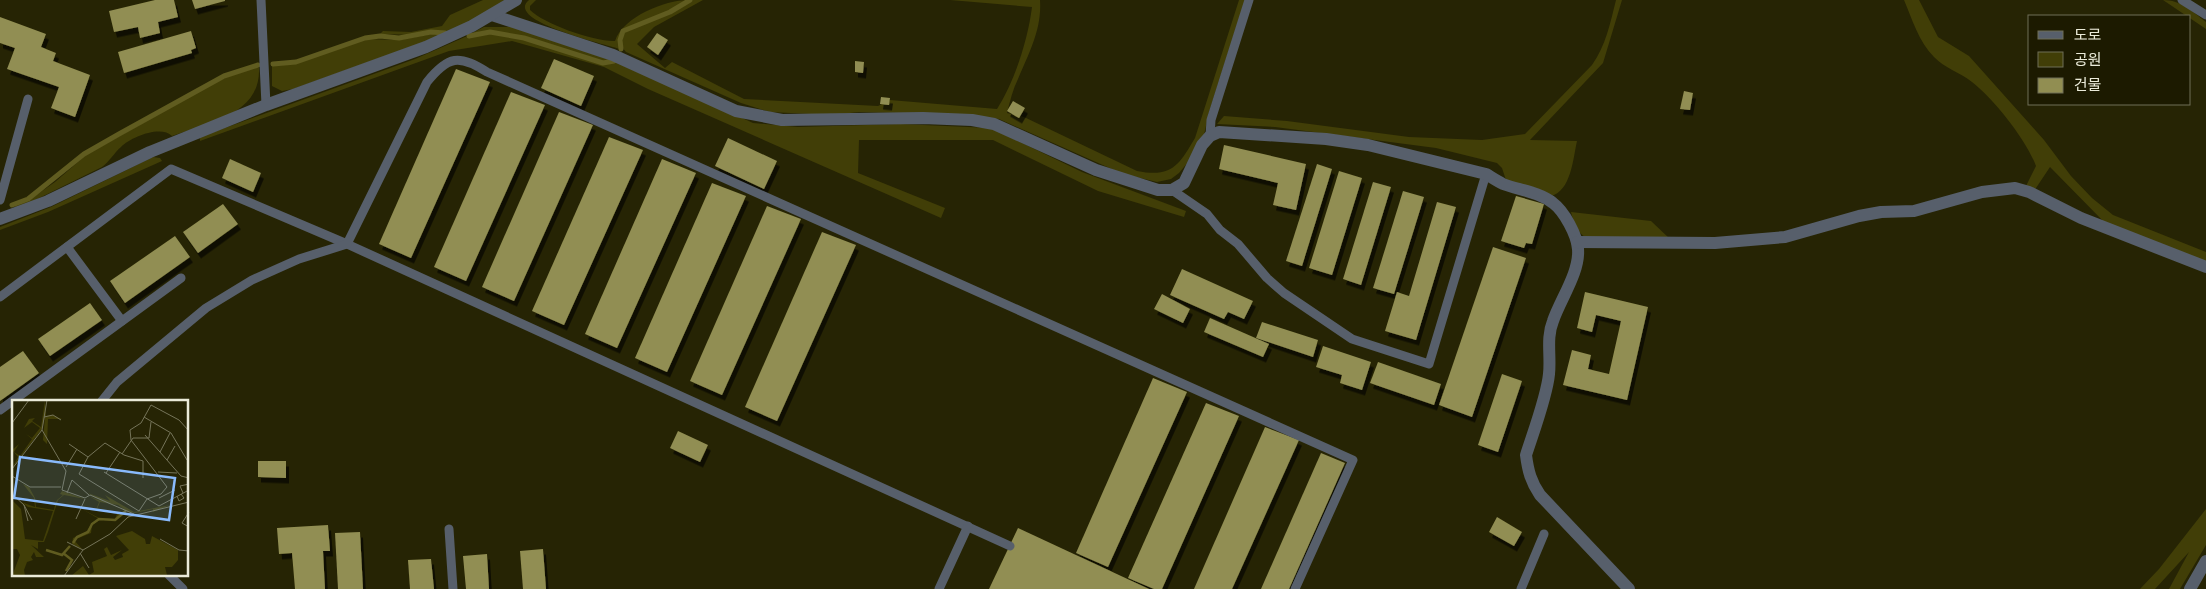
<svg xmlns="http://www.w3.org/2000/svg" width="2206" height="589" font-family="Figtree,'Noto Sans KR',sans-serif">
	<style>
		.green { fill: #413e07 }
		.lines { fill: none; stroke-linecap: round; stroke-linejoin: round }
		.stream { stroke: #605c20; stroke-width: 5 }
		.building { fill: #918e52; filter: url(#shadow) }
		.lane { stroke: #575f6b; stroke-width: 9 }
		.street { stroke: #575f6b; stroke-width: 12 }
		.inset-river { fill: none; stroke: #605c20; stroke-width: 2.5 }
		.inset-road { fill: none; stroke: #757459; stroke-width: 1 }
		.view { fill: #89bafc; fill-opacity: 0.15; stroke: #89bafc; stroke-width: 2.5 }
		.inset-edge { fill: none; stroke: #ebebd9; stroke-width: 2.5 }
	</style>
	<defs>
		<filter id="shadow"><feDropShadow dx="3" dy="5.5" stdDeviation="0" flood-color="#0009"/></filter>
	</defs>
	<rect width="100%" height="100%" fill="#262404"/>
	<!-- green -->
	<g class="green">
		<path d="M483,0h25l-56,32 -21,-2 -17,5 -34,-1 3,-3 28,1 31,-6 8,-11z"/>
		<path d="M529,0h7l-6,6v4c14,14 65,32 85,31 8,-24 50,-41 73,-41l-19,11 -47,19 -3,10 1,9c-12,-4 -117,-28 -91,-49z"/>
		<path d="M693,0h10l-49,27 -17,17 28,24 7,-6 72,37 134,7 12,-6 107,9c18,-28 31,-70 35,-102l-82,-7h90c2,29 -11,53 -22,79 -5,10 -8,22 -11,34l17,4 113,54c35,7 42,-6 58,-33l44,-138h6l-36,112 -5,23 -15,26 -10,12 -8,6 -14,3 -34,-8 -124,-55 -62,-5 -78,-2 -28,3 -61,-3 -29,-9 -115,-51c-6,-6 -4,-12 -2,-20l46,-19z"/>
		<path d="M1616,0h6l-19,63 -73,77 47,1c-4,18 -6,50 -26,55l-45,-16 -4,-12 -5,-5 -61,-15 -161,-21 -58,-3 7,-8 63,5 122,16 73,3 43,-6 67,-69c14,-20 18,-41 24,-65z"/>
		<path d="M1904,0h15l19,37 31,19 75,84 27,36 21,22 21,17 93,37v12l-101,-41 -55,-56 -16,24 -9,-3 11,-22c-9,-25 -42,-67 -64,-84 -11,-9 -28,-14 -38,-25 -15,-15 -22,-38 -30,-57z"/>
		<path d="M2163,0c18,0 29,11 43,22v7z"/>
		<path d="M484,27h31l99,31 139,65 45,4 103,-3 90,4 91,44 104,39 -2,6 -86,-26 -105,-51h-134l-1,33 87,35 -4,10 -293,-129 -44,-22 -92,-26 -63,10 -249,90v-4l215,-78 50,-22 24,-5 35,7 78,24 12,-2 -12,1 -77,-24 -36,-7 -21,4z"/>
		<path d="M433,34l11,1 -151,54 -11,2 -10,-5v-20l23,-2 71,-25 33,1z"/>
		<path d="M249,68h10c2,47 -51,55 -87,68 -11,-11 -41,1 -51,11 -7,6 -11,14 -19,20l-81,40 -4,1 -3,-2 15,-6 26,-18 31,-27 130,-73z"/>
		<path d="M153,157l7,1 2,3 -114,51 -48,18v-3l51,-20z"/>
		<path d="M1571,212l80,9 20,19 -84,-2c-11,-6 -13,-14 -16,-26z"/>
		<path d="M2206,509v36l-26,44h-11l20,-37 -34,37h-15l19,-20z"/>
	</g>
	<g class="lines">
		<!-- stream -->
		<g class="stream">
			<path d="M469,36l21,-4 34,6 79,25 11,-2"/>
			<path d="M621,49l-1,-9 3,-9 47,-19 20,-12"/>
			<path d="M273,64l23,-2 69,-24 15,-2 19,2 32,-6 14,1"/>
			<path d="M12,205l16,-6 56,-45 35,-20 105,-58 34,-11"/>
		</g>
	</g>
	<!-- building -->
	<g class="building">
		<path d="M155,0h19l4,17 -20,5 2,11 -20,5 -2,-11 -24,5 -5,-21z"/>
		<path d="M192,0h33v1l-30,8z"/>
		<path d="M0,17l46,17 -5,13 15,6 -3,8 37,14 -15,42 -24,-9 8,-21 -52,-18 8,-21 -15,-5z"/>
		<path d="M191,31l5,17 -5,2 1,3 -68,20 -6,-21z"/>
		<path d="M657,33l11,7 -10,15 -11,-8z"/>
		<path d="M554,59l40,17 -13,30 -40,-18z"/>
		<path d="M855,61l9,1 -1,11 -8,-1z"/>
		<path d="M456,69l34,13 -79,176 -32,-14z"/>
		<path d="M1684,91l9,2 -3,17 -10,-1z"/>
		<path d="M511,92l34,13 -79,176 -32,-14z"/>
		<path d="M881,97l9,1 -1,7 -9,-1z"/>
		<path d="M1013,101l12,7 -6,10 -12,-7z"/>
		<path d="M559,112l34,13 -79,176 -32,-14z"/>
		<path d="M609,137l34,13 -79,175 -32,-14z"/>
		<path d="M728,138l49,23 -13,28 -49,-23z"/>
		<path d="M1224,145l82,19 -10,46 -23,-5 5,-22 -59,-14z"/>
		<path d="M230,159l31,14 -8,19 -31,-14z"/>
		<path d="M662,159l34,14 -79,175 -32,-14z"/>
		<path d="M1317,164l15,5 -30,97 -16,-5z"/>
		<path d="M1339,171l23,7 -30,97 -23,-7z"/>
		<path d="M1373,182l18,5 -30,98 -18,-6z"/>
		<path d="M712,183l34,13 -79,176 -32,-14z"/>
		<path d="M1403,191l21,6 -30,97 -21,-6z"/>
		<path d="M1516,196l28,8 -12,40 -6,-1 -2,5 -23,-7z"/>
		<path d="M1437,202l19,5 -40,133 -31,-9 12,-39 12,4z"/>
		<path d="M223,204l15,20 -40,29 -15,-21z"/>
		<path d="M767,206l34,13 -79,176 -32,-14z"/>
		<path d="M822,232l34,13 -79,176 -32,-14z"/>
		<path d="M175,236l15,21 -65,46 -15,-22z"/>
		<path d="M1493,247l33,11 -54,159 -33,-12z"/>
		<path d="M1182,269l71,32 -9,18 -16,-7 -4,7 -54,-24z"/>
		<path d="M1585,292l63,15 -21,93 -64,-15 9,-35 19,5 -3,14 21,5 12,-53 -25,-6 -4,17 -15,-4z"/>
		<path d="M1162,294l28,15 -7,14 -29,-14z"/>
		<path d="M90,303l12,17 -52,36 -12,-17z"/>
		<path d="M1210,318l59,26 -6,13 -59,-25z"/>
		<path d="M1262,322l56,18 -5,17 -57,-19z"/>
		<path d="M1323,346l48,16 -9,28 -22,-7 2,-8 -26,-8z"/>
		<path d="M23,351l16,22 -39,28v-34z"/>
		<path d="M1378,362l63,22 -7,21 -64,-22z"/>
		<path d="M1502,374l20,7 -24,71 -20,-7z"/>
		<path d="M1153,378l34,14 -79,175 -32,-14z"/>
		<path d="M1206,403l33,13 -77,173h-8l-26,-11z"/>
		<path d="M1265,427l34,13 -67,149h-38z"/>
		<path d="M678,431l30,14 -8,17 -30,-14z"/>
		<path d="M1321,453l24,10 -56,126h-28z"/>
		<path d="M258,461h28v17l-28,-1z"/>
		<path d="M1497,517l25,15 -8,14 -25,-14z"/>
		<path d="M328,525l2,26h-7l2,38h-30l-3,-36 -13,1 -2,-26z"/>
		<path d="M1018,528l131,61h-160z"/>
		<path d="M360,532l3,57h-25l-3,-56z"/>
		<path d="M543,549l3,40h-23l-3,-38z"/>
		<path d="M487,554l2,35h-23l-3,-33z"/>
		<path d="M431,559l3,30h-24l-2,-29z"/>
	</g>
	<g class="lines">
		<!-- lane -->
		<g class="lane">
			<path d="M261,0l5,105"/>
			<path d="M2182,0l24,15"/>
			<path d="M1210,136l1,-16 38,-120"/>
			<path d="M1172,190l35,24 13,16 18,14 29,34 17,15 68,46 77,25 57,-190"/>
			<path d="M0,200l28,-101"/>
			<path d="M67,247l55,74"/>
			<path d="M0,297l171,-128 176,75 663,302"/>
			<path d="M101,402l16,-20 89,-74 46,-28 47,-21 48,-15 80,-162c21,-26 32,-28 60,-10l866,388 -58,129"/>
			<path d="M0,410l181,-132"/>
			<path d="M449,529l4,60"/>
			<path d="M169,575l14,14"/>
			<path d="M939,589l29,-63"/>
			<path d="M1521,589l23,-55"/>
		</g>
		<!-- street -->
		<g class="street">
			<path d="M492,15l121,40 123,56 46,9 141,-2 49,2 22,4 102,46 62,20h14l12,-7 18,-38 8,-9 9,-4 107,7 42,6 118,29c5,3 11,7 17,10 16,6 36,8 50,19 11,8 24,32 25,46 2,23 -18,51 -25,72 -7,17 -2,35 -4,53 -2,22 -16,59 -23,81 2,16 5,27 14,40l89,94"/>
			<path d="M0,219l48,-18 102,-49 47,-19 69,-28 160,-58 46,-21 44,-26"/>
			<path d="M1577,242l138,1 70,-6 74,-21 22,-4 33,-1 68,-19 33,-4 14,4 52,26 125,49"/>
			<path d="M2190,589l16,-28"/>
		</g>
	</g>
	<!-- overview -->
	<g transform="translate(12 400)">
		<rect width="176" height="176" fill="#262404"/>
		<path d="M33,0l1,16 6,-1 10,4h-14l-1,25 -4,-4 2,-23 -3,12 -30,39 6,-11 -6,-7 7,-6 -5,8 6,4 12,-17 -6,-5 6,4 8,-10 -8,-6 -8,6 5,-9 6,-1 -3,3 9,6zM11,84l6,3 6,11 1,9 18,3 1,-5 2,-5 6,-5 -3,-1 2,-3 23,8 -21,-4 -6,5 -10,32 -4,10h-6v7l-7,-4 13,12h-8l-2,-5 -3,5 2,3 -6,2 -3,8 1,6h-13l8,-21 -3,-6h-5v-49l9,9 4,30 18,2 10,-30 -25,-4 -7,-5 14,5 -1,-9zM76,93l22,8 -5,-6 29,17 36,-7 -17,7v-3l-18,4 -4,-1 1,2 -8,8 7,-9 -5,-2 -6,3 -4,7 -13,-3 -11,7 -1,8 -17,7 8,9 -10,-5 1,-6 13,-6 6,-9 7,-4 -17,-10 -3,6 10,-19 12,5zM77,96l10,6 -3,8 21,4 -2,5 -16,-1 -17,-9zM88,102l18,3 7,5 -7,4 -21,-5zM120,131l13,8 1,5h4l2,-8 26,14v10l-6,7h-7l2,8 -96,1 12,-10 6,9 5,-3 -2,-10 15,-6 -3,-7 3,-2 4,8 11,-5 -9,7 2,3 8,-3 -1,-3 7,-4 -13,-14z" fill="#413e07" fill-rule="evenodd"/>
		<path class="inset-river" d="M61,143l4,-6 11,-5 4,-8 7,-5 16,1 11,-9M34,150l16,5 8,-9M51,153l9,7 -6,11"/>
		<path class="inset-road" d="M32,17l9,-2 8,5M132,17l27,16 16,27M0,23l17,-23M30,30l24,41 -4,19 23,8 5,-3 44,19M133,35l36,41 8,2M57,44l19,13M148,52l10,-19M110,54l11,-16h16l2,-16M155,60l8,-14M54,67l11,-18M0,69l30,-39 5,-30M92,72l55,34 30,-16M146,72l19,1M94,73l14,-21M0,76l18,11h31M131,78v-17l-19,-6 -19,-12 -17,14 -9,17 60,37 8,-12 14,-5 6,-7 -36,-47 -1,-10 11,-7 10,-18 28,15 10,11M55,93l5,-13 17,15M171,93l-3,-7 9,-2M0,94l12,11 4,16M165,96l2,5 5,-3 -3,-4M147,98l16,-8M12,105l8,15M177,112l-7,11 7,4M64,119l9,-20M148,139l19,11 10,1M55,142l16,8M68,153l9,15M52,176l19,-26 27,-16 18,-17 61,-15"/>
		<path class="view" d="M8,57l155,21 -6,42 -155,-22z"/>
		<rect width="176" height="176" class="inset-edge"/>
	</g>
	<!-- legend -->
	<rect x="2028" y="15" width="162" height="90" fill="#1c1a00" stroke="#6f6e57"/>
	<rect x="2038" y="31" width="25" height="8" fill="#575f6b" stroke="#6f6e57"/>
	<text x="2074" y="40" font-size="15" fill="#ebebd9">도로</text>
	<rect x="2038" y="52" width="25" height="15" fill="#413e07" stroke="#6f6e57"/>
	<text x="2074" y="65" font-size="15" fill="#ebebd9">공원</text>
	<rect x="2038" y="78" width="25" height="15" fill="#918e52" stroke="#6f6e57"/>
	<text x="2074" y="90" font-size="15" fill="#ebebd9">건물</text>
</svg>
